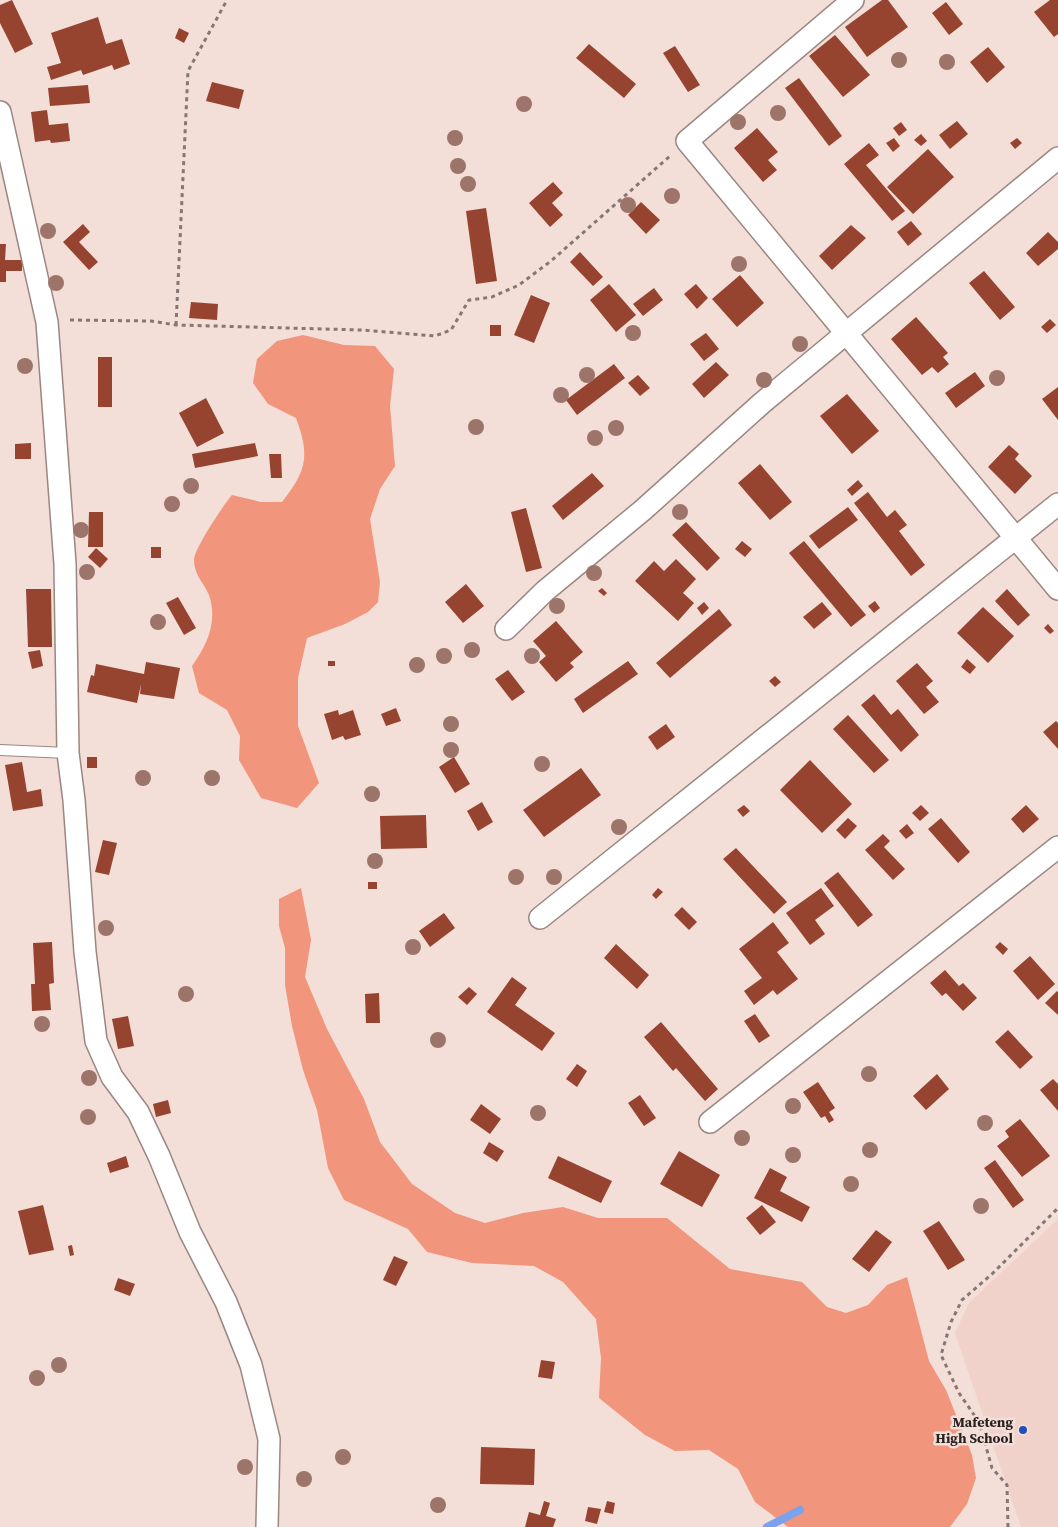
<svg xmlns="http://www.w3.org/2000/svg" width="1058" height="1527" font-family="'Source Serif 4',serif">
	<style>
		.built { fill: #f0d2ca }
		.forest { fill: #f1957d }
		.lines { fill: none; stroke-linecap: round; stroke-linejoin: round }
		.stream { stroke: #7ca2ec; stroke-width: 8 }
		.building { fill: #96442f }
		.lane-casing { stroke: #9b8782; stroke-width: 12 }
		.street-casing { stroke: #9b8782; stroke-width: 24 }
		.path { stroke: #857773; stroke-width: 3; stroke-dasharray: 4 4; stroke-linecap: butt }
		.lane { stroke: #fff; stroke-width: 10 }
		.street { stroke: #fff; stroke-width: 21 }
		.tree { fill: #9d7469 }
		.poi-dot { fill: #2150be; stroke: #f3ded8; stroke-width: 2 }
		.labels { text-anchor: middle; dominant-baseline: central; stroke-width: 5; stroke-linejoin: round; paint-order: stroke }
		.poi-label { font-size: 14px; font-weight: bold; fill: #29211f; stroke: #f3ded8; text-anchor: end }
	</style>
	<rect width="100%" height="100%" fill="#f3ded8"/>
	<!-- built -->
	<path class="built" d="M1058,1219v308h-37l-66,-194 14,-30z"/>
	<!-- forest -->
	<g class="forest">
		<path d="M303,335l41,10 31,1 19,23 -4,37 5,60 -15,23 -10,30 10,63 -2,20 -10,10 -23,12 -38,14 -9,40v48l21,57 -22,25 -36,-10 -22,-38 1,-24 -13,-26 -28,-17 -7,-27c15,-21 26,-44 17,-71 -5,-12 -15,-20 -15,-35 0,-11 30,-56 38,-65l29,7h21c25,-32 28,-46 14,-84l-28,-14 -15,-21 4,-24 20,-18z"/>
		<path d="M301,888l10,52 -6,37 22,52 37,70 16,43 32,42 43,29 30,10 38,-10 40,-6 35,11h69l63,51 72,13 25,25 19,6 22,-8 19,-20 20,-8 22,84 17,29 26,65 4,23 -9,26 -17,23h-162l-33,-25 -17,-33 -29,-19 -34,1 -30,-16 -46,-37 2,-40 -5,-39 -33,-37 -29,-16 -62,-3 -45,-11 -19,-23 -64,-29 -16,-32 -11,-58 -14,-40 -11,-44 -7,-41v-37l-6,-22v-27z"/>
	</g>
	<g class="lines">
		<!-- stream -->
		<path class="stream" d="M767,1527l33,-17"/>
	</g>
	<!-- building -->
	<g class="building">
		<path d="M12,0l21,44 -18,9 -15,-30v-18z"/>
		<path d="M882,0h6l20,27 -41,30 -22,-30z"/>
		<path d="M1050,0h8v34l-4,3 -20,-25z"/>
		<path d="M946,2l17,22 -14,11 -17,-22z"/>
		<path d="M98,17l8,27 16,-5 8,25 -16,6 -2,-5 -29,10 -2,-5 -30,10 -4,-13 14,-4 -10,-30z"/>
		<path d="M179,28l10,5 -5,10 -9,-5z"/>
		<path d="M835,35l35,40 -27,22 -34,-41z"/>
		<path d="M589,44l47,40 -12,14 -48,-40z"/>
		<path d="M675,46l25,39 -12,7 -25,-39z"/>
		<path d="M988,47l17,20 -18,16 -17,-21z"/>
		<path d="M799,78l43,58 -13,10 -44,-58z"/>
		<path d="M212,82l32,8 -5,19 -33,-8z"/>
		<path d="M88,85l2,18 -40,3 -2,-18z"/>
		<path d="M47,110l2,15 19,-2 2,18 -19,2 -1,-3 -15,2 -4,-30z"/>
		<path d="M957,121l11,13 -18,15 -11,-14z"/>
		<path d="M901,122l6,8 -8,6 -6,-8z"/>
		<path d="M757,128l21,24 -10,8 9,10 -14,12 -29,-34z"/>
		<path d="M921,134l6,7 -6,5 -7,-6z"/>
		<path d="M894,138l6,8 -7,6 -7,-9z"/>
		<path d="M1017,138l5,5 -7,6 -5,-6z"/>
		<path d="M869,143l10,12 -13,10 39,46 -13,10 -48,-57z"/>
		<path d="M928,149l26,28 -41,37 -26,-27z"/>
		<path d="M553,182l10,11 -11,10 11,12 -13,12 -21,-24z"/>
		<path d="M641,202l19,18 -14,14 -18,-19z"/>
		<path d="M486,208l11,73 -21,3 -10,-73z"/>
		<path d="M911,221l11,13 -14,12 -11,-14z"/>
		<path d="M83,224l7,8 -11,10 19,20 -9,8 -26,-28z"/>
		<path d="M851,225l15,13 -34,32 -13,-14z"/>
		<path d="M1048,232l10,10v7l-20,17 -12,-13z"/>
		<path d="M0,244h6l-1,16h17v11h-16v11h-6z"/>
		<path d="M580,252l23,25 -10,9 -23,-24z"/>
		<path d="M984,271l31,36 -15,13 -31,-37z"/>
		<path d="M740,275l24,28 -27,24 -25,-28z"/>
		<path d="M609,284l27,31 -20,17 -26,-32z"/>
		<path d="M696,284l12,14 -11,11 -13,-15z"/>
		<path d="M654,288l9,12 -20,16 -10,-12z"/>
		<path d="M531,295l19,8 -16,40 -20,-8z"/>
		<path d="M191,302l27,2 -1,16 -28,-2z"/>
		<path d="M916,317l32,36 -5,4 6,7 -11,9 -6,-6 -10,8 -31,-36z"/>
		<path d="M1050,319l6,6 -9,8 -6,-6z"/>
		<rect x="490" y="325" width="11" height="11"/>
		<path d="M706,333l13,16 -15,12 -14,-17z"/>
		<rect x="98" y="357" width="14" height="50"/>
		<path d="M716,362l13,13 -25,23 -12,-14z"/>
		<path d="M614,364l11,14 -48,37 -11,-15z"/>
		<path d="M975,372l10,14 -29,22 -11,-15z"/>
		<path d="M638,375l12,13 -10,8 -12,-13z"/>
		<path d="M1058,387v33l-16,-21z"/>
		<path d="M847,394l32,37 -27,23 -32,-38z"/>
		<path d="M206,398l18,35 -27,14 -18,-34z"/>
		<path d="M31,443v16h-16v-15z"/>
		<path d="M255,443l3,13 -63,12 -3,-14z"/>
		<path d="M1009,445l10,9 -4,5 17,17 -17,18 -27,-27z"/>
		<path d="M269,454h12l1,24h-11z"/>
		<path d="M760,464l32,38 -22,18 -32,-37z"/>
		<path d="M592,473l12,13 -41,34 -11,-14z"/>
		<path d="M858,480l5,6 -11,10 -5,-6z"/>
		<path d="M868,492l19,25 8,-7 12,15 -8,6 26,34 -14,11 -57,-73z"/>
		<path d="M848,507l10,13 -39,29 -10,-13z"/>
		<path d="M526,508l16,60 -16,4 -15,-60z"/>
		<path d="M89,512h14v35h-15z"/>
		<path d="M686,522l34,36 -13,13 -35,-36z"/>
		<path d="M742,541l10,8 -7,8 -10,-8z"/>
		<path d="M804,541l62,74 -15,12 -62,-74z"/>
		<rect x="151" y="547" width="10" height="11"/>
		<path d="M96,548l12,11 -8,9 -12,-11z"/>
		<path d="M676,559l20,20 -13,14 11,10 -16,18 -43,-40 19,-20 10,10z"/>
		<path d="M466,584l18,22 -21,17 -18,-21z"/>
		<path d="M602,588l5,5 -3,3 -6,-5z"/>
		<path d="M26,589h25l1,58h-24z"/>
		<path d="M1007,589l23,26 -12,11 -23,-25z"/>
		<path d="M178,597l18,31 -12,7 -18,-32z"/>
		<path d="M875,601l5,7 -6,5 -6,-7z"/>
		<path d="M704,602l5,6 -7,7 -5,-7z"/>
		<path d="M822,602l10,12 -18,15 -11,-12z"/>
		<path d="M983,607l31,29 -26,27 -31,-30z"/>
		<path d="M719,609l13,16 -62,53 -14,-15z"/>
		<path d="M556,621l27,31 -13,11 4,4 -18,15 -17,-20 7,-6 -13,-15z"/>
		<path d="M1048,624l6,7 -4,3 -6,-6z"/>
		<path d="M40,650l3,16 -11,3 -4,-17z"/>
		<path d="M967,659l9,8 -6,7 -9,-7z"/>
		<rect x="328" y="661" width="7" height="5"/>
		<path d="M628,661l10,13 -55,39 -9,-14z"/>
		<path d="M146,662l34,6 -6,31 -34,-5 1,-10 -4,19 -50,-11 4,-17 3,1 2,-12 48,10z"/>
		<path d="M917,663l16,18 -7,6 13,15 -15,12 -28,-33z"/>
		<path d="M508,670l17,22 -13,9 -17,-22z"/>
		<path d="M775,676l6,6 -6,5 -6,-6z"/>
		<path d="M874,694l17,21 7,-6 21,26 -18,17 -40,-47z"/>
		<path d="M396,708l5,13 -15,5 -5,-12z"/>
		<path d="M338,710l1,5 14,-5 8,25 -16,5 -2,-4 -11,4 -8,-26z"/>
		<path d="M848,715l41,45 -15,13 -41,-44z"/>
		<path d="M1056,721l2,2v26l-15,-17z"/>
		<path d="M666,724l9,13 -18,13 -9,-13z"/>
		<rect x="87" y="757" width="10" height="11"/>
		<path d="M454,757l16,27 -15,9 -16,-26z"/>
		<path d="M810,760l42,44 -30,29 -42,-43z"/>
		<path d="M22,762l5,30 14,-3 2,17 -30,5 -8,-46z"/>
		<path d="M581,768l20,27 -57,42 -21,-27z"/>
		<path d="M482,802l11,20 -15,9 -11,-20z"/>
		<path d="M744,805l6,6 -7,6 -6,-7z"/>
		<path d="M921,805l8,8 -9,8 -8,-8z"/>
		<path d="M1026,805l13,14 -16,14 -12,-14z"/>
		<path d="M426,815l1,33 -46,1 -1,-33z"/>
		<path d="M848,818l9,8 -12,13 -9,-9z"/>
		<path d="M941,818l29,34 -12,11 -30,-34z"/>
		<path d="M907,824l7,9 -8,6 -7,-8z"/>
		<path d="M883,834l7,7 -6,6 21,22 -12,11 -28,-30z"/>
		<path d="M103,840l14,3 -8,32 -14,-3z"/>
		<path d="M736,848l51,54 -13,12 -51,-55z"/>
		<path d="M838,872l35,43 -15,12 -34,-44z"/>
		<rect x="368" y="882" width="9" height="7"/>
		<path d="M658,888l5,4 -7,7 -4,-4z"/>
		<path d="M821,888l13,18 -19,14 10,14 -15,11 -24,-32z"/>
		<path d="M682,907l15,15 -8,8 -15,-15z"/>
		<path d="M444,913l11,15 -25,19 -11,-16z"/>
		<path d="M773,922l16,21 -12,9 21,27 -21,16 -4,-5 -19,15 -10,-14 18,-13 -23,-29z"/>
		<path d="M52,942l2,41 -5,1 2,26 -19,1 -1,-27h4l-2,-41z"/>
		<path d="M1000,942l8,7 -5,6 -8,-8z"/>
		<path d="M616,944l33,31 -12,14 -33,-31z"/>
		<path d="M1030,956l25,28 -17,16 -25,-29z"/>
		<path d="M945,970l14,16 4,-3 14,15 -14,13 -17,-18 -4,3 -12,-13z"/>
		<path d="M512,977l15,11 -12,17 40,28 -13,18 -55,-39z"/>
		<path d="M469,987l8,7 -10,11 -9,-8z"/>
		<path d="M1057,991l1,1v23l-13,-12z"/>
		<path d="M379,993l1,30h-14l-1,-29z"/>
		<path d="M755,1014l15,22 -11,7 -15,-22z"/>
		<path d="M128,1016l6,30 -16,3 -6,-30z"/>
		<path d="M661,1022l57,67 -13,12 -29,-33 -3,3 -29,-34z"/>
		<path d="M1008,1030l25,27 -13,12 -25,-27z"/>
		<path d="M577,1064l10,7 -10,16 -11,-8z"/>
		<path d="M937,1074l12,15 -23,21 -13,-14z"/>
		<path d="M1053,1079l5,5v27l-18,-21z"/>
		<path d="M818,1082l17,26 -6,4 5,8 -5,3 -4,-7 -4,2 -18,-26z"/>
		<path d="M640,1095l16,23 -12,8 -16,-23z"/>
		<path d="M168,1100l3,13 -15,4 -3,-13z"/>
		<path d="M481,1104l20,15 -11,15 -20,-14z"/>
		<path d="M1020,1119l30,37 -28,21 -25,-31 12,-9 -4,-6z"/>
		<path d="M489,1142l15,9 -7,11 -14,-9z"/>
		<path d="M679,1151l41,24 -18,32 -42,-23z"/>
		<path d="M126,1156l3,11 -19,6 -3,-10z"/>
		<path d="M558,1156l54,25 -11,22 -53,-25z"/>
		<path d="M995,1160l29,40 -11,8 -29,-40z"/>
		<path d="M770,1168l17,9 -7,14 30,16 -8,15 -48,-24z"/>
		<path d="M43,1205l11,45 -25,5 -11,-44z"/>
		<path d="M762,1205l14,17 -16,13 -14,-17z"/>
		<path d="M939,1221l26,39 -17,10 -25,-39z"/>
		<path d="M876,1230l16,12 -23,30 -17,-13z"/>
		<path d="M72,1245l2,10 -4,1 -2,-10z"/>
		<path d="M394,1256l14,6 -12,24 -13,-6z"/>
		<path d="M118,1278l17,6 -5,12 -16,-6z"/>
		<path d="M541,1360l14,2 -3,17 -14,-2z"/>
		<path d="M481,1447l54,2 -1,36 -54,-1z"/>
		<path d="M544,1501l6,2 -4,13 10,3 -3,8h-28l4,-15 11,3z"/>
		<path d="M607,1501l8,2 -2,11 -9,-2z"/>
		<path d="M588,1507l13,2 -4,15 -12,-3z"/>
	</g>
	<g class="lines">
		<defs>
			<path id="lane" d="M0,750l68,3"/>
			<g id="street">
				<path d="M853,0l-166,141 371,448"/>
				<path d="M0,112l47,210 18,242 3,189 6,47 11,152 11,89 16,36 26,35 21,44 31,76 36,70 25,63 18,74 -2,88"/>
				<path d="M506,629l39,-38 98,-81 119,-107 296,-245"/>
				<path d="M540,918l518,-414"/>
				<path d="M710,1122l348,-275"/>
			</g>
		</defs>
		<!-- lane casing -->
		<use href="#lane" class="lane-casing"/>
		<!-- street casing -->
		<use href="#street" class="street-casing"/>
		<!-- path -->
		<g class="path">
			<path d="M70,320l81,1 25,4 186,5 73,6 16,-6 18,-30 23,-3 27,-12 32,-24 119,-105"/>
			<path d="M176,325l12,-254 39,-71"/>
			<path d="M1008,1527l-1,-42 -15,-17 -13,-46 -20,-29 -18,-38 10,-33 11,-22 30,-26 66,-66"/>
		</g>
		<!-- lane -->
		<use href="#lane" class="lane"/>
		<!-- street -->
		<use href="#street" class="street"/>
	</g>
	<!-- trees -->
	<g class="tree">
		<circle cx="899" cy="60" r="8"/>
		<circle cx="947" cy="62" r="8"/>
		<circle cx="524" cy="104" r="8"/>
		<circle cx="778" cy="113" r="8"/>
		<circle cx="738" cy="122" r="8"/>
		<circle cx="455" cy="138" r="8"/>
		<circle cx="458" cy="166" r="8"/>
		<circle cx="468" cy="184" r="8"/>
		<circle cx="672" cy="196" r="8"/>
		<circle cx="628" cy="205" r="8"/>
		<circle cx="48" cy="231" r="8"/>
		<circle cx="739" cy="264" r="8"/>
		<circle cx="56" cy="283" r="8"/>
		<circle cx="633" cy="333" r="8"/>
		<circle cx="800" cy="344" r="8"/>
		<circle cx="25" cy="366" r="8"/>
		<circle cx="587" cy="375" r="8"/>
		<circle cx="997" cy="378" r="8"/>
		<circle cx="764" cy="380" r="8"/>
		<circle cx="561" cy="395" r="8"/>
		<circle cx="476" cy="427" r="8"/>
		<circle cx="616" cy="428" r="8"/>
		<circle cx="595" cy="438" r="8"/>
		<circle cx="191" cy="486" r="8"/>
		<circle cx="172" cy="504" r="8"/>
		<circle cx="680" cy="512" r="8"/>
		<circle cx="81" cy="530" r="8"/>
		<circle cx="87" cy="572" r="8"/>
		<circle cx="594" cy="573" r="8"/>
		<circle cx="557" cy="606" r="8"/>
		<circle cx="158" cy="622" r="8"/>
		<circle cx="472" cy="650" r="8"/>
		<circle cx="444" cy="656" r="8"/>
		<circle cx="532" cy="656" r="8"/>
		<circle cx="417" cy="665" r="8"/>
		<circle cx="451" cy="724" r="8"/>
		<circle cx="451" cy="750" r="8"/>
		<circle cx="542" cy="764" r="8"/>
		<circle cx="143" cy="778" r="8"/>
		<circle cx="212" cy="778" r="8"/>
		<circle cx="372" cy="794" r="8"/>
		<circle cx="619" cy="827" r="8"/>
		<circle cx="375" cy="861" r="8"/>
		<circle cx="516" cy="877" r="8"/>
		<circle cx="554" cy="877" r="8"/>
		<circle cx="106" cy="928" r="8"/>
		<circle cx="413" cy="947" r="8"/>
		<circle cx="186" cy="994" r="8"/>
		<circle cx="42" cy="1024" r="8"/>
		<circle cx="438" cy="1040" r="8"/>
		<circle cx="869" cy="1074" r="8"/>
		<circle cx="89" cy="1078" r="8"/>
		<circle cx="793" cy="1106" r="8"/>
		<circle cx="538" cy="1113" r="8"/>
		<circle cx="88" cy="1117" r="8"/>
		<circle cx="985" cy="1123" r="8"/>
		<circle cx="742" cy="1138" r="8"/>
		<circle cx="870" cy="1150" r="8"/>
		<circle cx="793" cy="1155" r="8"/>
		<circle cx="851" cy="1184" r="8"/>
		<circle cx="981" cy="1206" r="8"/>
		<circle cx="59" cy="1365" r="8"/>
		<circle cx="37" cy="1378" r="8"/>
		<circle cx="343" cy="1457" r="8"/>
		<circle cx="245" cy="1467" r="8"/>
		<circle cx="304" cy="1479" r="8"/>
		<circle cx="438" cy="1505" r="8"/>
	</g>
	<!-- markers -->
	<circle class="poi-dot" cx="1023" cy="1430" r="5"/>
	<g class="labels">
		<!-- poi labels -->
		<g class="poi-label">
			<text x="1013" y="1422">Mafeteng<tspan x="1013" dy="16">High School</tspan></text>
		</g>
	</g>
</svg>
